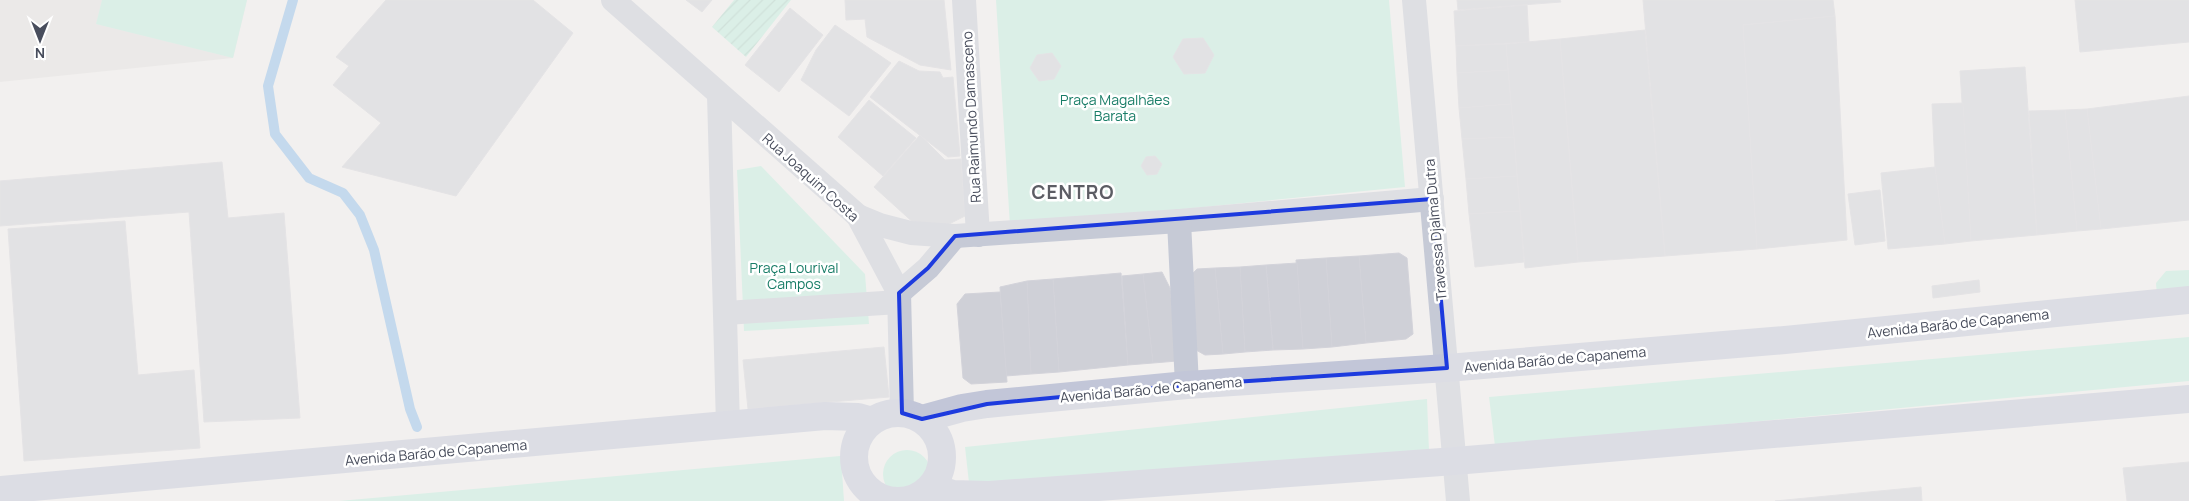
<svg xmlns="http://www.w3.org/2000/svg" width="2189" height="501" font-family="Manrope,sans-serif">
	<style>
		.education { fill: #e3e1e1 }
		.park { fill: #bfeede }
		.garden { fill: url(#garden-furrows) }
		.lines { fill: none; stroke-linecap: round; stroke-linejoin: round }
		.stream { stroke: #8dbcea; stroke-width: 10 }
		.building { fill: #cfd0d7; stroke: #d3d3da }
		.street { stroke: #c6cad6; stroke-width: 24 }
		.secondary { stroke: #c2c6d8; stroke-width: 28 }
		.marked { fill: none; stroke: #1d3bde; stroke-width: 4; stroke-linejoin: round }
		.labels { text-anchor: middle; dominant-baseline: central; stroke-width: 5; stroke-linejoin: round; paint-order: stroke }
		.park-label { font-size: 14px; fill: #197d67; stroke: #fff }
		.street-label { font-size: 14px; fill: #484d5c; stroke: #fff }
		.district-label { font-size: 19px; font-weight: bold; letter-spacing: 1px; fill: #5c5d64; stroke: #fff }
	</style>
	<defs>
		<pattern id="garden-furrows" width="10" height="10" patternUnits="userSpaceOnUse" patternTransform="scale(1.25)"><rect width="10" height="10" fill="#bfeede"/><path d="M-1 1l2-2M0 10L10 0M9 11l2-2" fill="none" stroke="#a6cec1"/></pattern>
	</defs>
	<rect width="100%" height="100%" fill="#f2f0ef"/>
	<!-- education -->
	<path class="education" d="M0,0h247l-14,58 -233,24z"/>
	<!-- park -->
	<g class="park">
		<path d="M102,0h145l-14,58 -137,-34z"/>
		<path d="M996,0h393l16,187 -395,39z"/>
		<path d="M761,166l104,108 4,50 -125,7 -7,-161z"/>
		<path d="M2189,270v24l-32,3 -1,-14 10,-12z"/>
		<path d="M2189,337v44l-694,65 -6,-49z"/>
		<path d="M1427,399l2,52 -459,41 -5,-45z"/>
		<circle cx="907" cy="474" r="24"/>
		<path d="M841,456l3,45h-505l501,-45z"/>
	</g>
	<!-- garden -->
	<path class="garden" d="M734,0h57l-45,57 -34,-30z"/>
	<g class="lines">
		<!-- stream -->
		<path class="stream" d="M293,0l-25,86 7,48 34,44 34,15 17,22 14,35 36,159 7,18"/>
	</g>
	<!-- building -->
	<g class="building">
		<path d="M386,0h147l40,33 -117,163 -114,-29 39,-44 -48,-38 16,-19 -13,-9z"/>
		<path d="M686,0h26l-10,12z"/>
		<path d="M845,0h99l7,70 -31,-5 -53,-28 -2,-18 -19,1z"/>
		<path d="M1457,0h103l1,2 -103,8z"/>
		<path d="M1643,0h190l2,16 -92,9 14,224 -92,7z"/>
		<path d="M2075,0h114v42l-109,10z"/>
		<path d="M1527,5l2,37 -73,4 -2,-35z"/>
		<path d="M790,8l33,27 -44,57 -34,-27z"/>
		<path d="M1835,16l12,224 -90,9 -14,-224z"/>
		<path d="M835,25l56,38 -42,53 -48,-36 15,-30z"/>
		<path d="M1645,30l20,226 -87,6 -18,-223z"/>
		<path d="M1203,38l11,17 -9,18 -21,1 -11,-17 10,-18z"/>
		<path d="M1560,39l18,223 -53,6 -19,-224z"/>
		<path d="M1506,44l2,26 -51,3 -1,-27z"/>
		<path d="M1052,53l9,13 -7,13 -15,2 -9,-13 7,-13z"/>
		<path d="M899,61l20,10 21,1 3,6 10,-1 7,79 -12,1 -78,-60z"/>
		<path d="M2025,67l12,168 -66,6 -11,-170z"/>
		<path d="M1508,70l3,34 -52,4 -2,-35z"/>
		<path d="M2189,96v124l-88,9 -14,-120z"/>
		<path d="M869,100l47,38 -33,38 -45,-39z"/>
		<path d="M1963,103l8,138 -26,3 -10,-77 -3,-63z"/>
		<path d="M1511,104l3,33 -52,2 -3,-31z"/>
		<path d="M2087,109l14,120 -24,2 -12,-121z"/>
		<path d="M2065,110l12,121 -40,4 -8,-124z"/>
		<path d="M920,135l25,25 16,-1 4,57 -38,19 -53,-48z"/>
		<path d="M1514,137l3,39 -51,3 -4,-40z"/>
		<path d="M1155,156l7,8 -5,10 -10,1 -6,-9 5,-9z"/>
		<path d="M222,162l6,56 56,-5 16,205 -96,4 -15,-210 -189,14v-45z"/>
		<path d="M1935,167l10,77 -57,5 -7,-76z"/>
		<path d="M1517,176l3,35 -51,3 -3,-35z"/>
		<path d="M1880,190l5,51 -30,4 -7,-51z"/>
		<path d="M1520,211l4,51 -49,5 -6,-53z"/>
		<path d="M125,221l13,154 56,-5 6,78 -176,13 -16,-232z"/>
		<path d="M1399,253l8,5 6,76 -7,5 -40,4 -7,-87z"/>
		<path d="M1359,256l7,87 -34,4 -6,-89z"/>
		<path d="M1326,258l6,89 -29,2 -7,-89z"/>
		<path d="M1297,263l6,86 -30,1 -7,-85z"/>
		<path d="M1266,265l7,85 -28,2 -5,-85z"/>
		<path d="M1240,267l5,85 -22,2 -8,-86z"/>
		<path d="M1215,268l8,86 -18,1 -9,-5 -5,-75 6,-6z"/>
		<path d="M1162,272l8,16 7,73 -24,2 -10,-89z"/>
		<path d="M1121,273l7,92 -69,7 -6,-93z"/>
		<path d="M1143,274l10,89 -25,2 -6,-89z"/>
		<path d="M1053,279l6,93 -28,2 -4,-93z"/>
		<path d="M1979,280l1,12 -47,6 -1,-12z"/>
		<path d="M1027,281l4,93 -25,2 -6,-89z"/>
		<path d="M1000,292l7,90 -36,2 -8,-6 -6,-74 8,-10z"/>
		<path d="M884,347l5,50 -141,12 -5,-49z"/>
		<path d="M2189,462v39h-62l-4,-33z"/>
		<path d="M1921,487l1,14h-147z"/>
	</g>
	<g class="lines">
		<!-- street -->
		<g class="street">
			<path d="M613,0l245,216 41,77 3,120"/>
			<path d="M964,0l14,235"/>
			<path d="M1414,0l44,501"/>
			<path d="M719,95l9,331"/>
			<path d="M858,216l22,9 31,8 44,3 224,-15 253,-22"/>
			<path d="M1179,221l8,164"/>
			<path d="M899,293l29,-25 27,-32"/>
			<path d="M726,313l173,-11"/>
		</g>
		<!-- secondary -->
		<g class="secondary">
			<circle cx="898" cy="457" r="44"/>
			<path d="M922,419l40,-11 25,-4 200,-19 260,-17 338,-28 404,-40"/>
			<path d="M931,487l22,7 36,1 466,-34 734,-62"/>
			<path d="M0,490l825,-74 33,1 14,4"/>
		</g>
	</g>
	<!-- marked area -->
	<path d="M0 0H2189V501H0ZM1432,199l15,169 -260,17 -200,19 -65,15 -20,-6 -3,-120 29,-25 27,-32z" fill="#f2f0ef" fill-opacity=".55" fill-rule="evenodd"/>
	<path class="marked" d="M1432,199l15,169 -260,17 -200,19 -65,15 -20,-6 -3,-120 29,-25 27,-32z"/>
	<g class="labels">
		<!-- park labels -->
		<g class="park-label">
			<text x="1115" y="99">Praça Magalhães<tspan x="1115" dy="16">Barata</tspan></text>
			<text x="794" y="267">Praça Lourival<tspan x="794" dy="16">Campos</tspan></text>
		</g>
		<!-- street labels -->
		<g class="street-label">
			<text transform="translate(971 117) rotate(-93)">Rua Raimundo Damasceno</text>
			<text transform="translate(811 177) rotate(42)">Rua Joaquim Costa</text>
			<text transform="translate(1435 230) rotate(-95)">Travessa Djalma Dutra</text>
			<text transform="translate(1958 323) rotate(-6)">Avenida Barão de Capanema</text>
			<text transform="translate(1555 359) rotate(-5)">Avenida Barão de Capanema</text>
			<text transform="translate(1151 389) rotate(-5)">Avenida Barão de Capanema</text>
			<text transform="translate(436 452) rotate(-5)">Avenida Barão de Capanema</text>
		</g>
		<!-- district labels -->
		<g class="district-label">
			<text x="1073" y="192">CENTRO</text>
		</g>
	</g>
	<!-- north arrow -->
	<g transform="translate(40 40) rotate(180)" stroke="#ffffff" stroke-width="4" paint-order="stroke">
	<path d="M0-4L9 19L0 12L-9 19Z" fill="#484d5c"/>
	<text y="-8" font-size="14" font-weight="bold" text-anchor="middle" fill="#484d5c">N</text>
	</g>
</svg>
